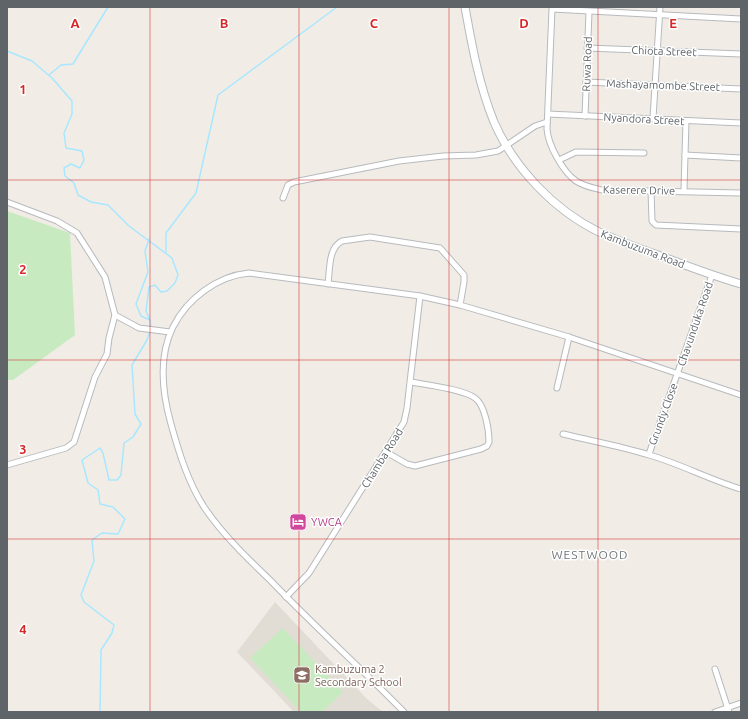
<svg xmlns="http://www.w3.org/2000/svg" width="748" height="719" font-family="Ubuntu,sans-serif">
	<style>
		.education { fill: #e1ddd5 }
		.green { fill: #c8eac1 }
		.lines { fill: none; stroke-linecap: round; stroke-linejoin: round }
		.stream { stroke: #a8e7ff; stroke-width: 1.5 }
		.minor-casing { stroke: #b7babe; stroke-width: 7 }
		.secondary-casing { stroke: #b5bbbf; stroke-width: 9 }
		.minor { stroke: #fff; stroke-width: 5 }
		.secondary { stroke: #fff; stroke-width: 7 }
		.grid { fill: none; stroke: #d62828; stroke-width: 1; stroke-opacity: 0.55 }
		.labels { text-anchor: middle; dominant-baseline: central; stroke-width: 3; stroke-linejoin: round; paint-order: stroke }
		.street-label { font-size: 11px; fill: #5e6468; stroke: #fff }
		.hotel-label { font-size: 11px; fill: #b23c85; stroke: #fff; text-anchor: start }
		.education-label { font-size: 11px; fill: #785e54; stroke: #fff; text-anchor: start }
		.neighbourhood-label { font-size: 12px; letter-spacing: 1px; fill: #6e767a; stroke: #fff }
		.grid-label { font-size: 13px; text-anchor: middle; font-weight: bold; fill: #d62828; stroke: #fff; stroke-width: 3; stroke-linejoin: round; paint-order: stroke }
	</style>
	<rect width="100%" height="100%" fill="#f1ede6"/>
	<!-- education -->
	<path class="education" d="M275,602l92,97 16,13h-89l-57,-60z"/>
	<!-- green -->
	<g class="green">
		<path d="M7,211l63,22 5,102 -62,45h-6z"/>
		<path d="M283,628l60,64 -21,20h-21l-51,-54z"/>
	</g>
	<g class="lines">
		<!-- stream -->
		<g class="stream">
			<path d="M7,51l25,10 20,17 20,23v13l-8,19 2,15 16,3 2,9 -4,8 -9,-4 -7,4 1,8 9,7 4,12 13,7 17,3 21,21 43,32 6,17 -3,8 -8,8 -6,1 -6,-7 -6,2 -3,24 4,9 1,8 -4,12 -15,25 3,49 6,10 -8,13 -9,6 -3,32 -4,5h-8l-6,-27 -3,-5 -18,12 6,23 10,7 2,14 13,3 12,12 -7,15 -16,-1 -10,7 2,21 -13,34 3,7 30,23 -2,8 -11,17 -1,62"/>
			<path d="M49,75l12,-10 12,-1 35,-57"/>
			<path d="M149,239l-4,12 3,21 -12,32 5,12 9,4"/>
			<path d="M166,252v-19l30,-40 22,-98 119,-88"/>
		</g>
		<defs>
			<g id="minor">
				<path d="M741,19l-189,-10 -5,120c1,16 16,43 29,52 7,5 17,7 26,9l139,3"/>
				<path d="M587,48l154,6"/>
				<path d="M586,82l155,7"/>
				<path d="M548,114l193,9"/>
				<path d="M585,116l4,-104"/>
				<path d="M653,118l7,-111"/>
				<path d="M685,155l56,3"/>
				<path d="M559,160l17,-8 68,1"/>
				<path d="M651,190l1,31 4,4 85,4"/>
				<path d="M684,190l2,-69"/>
				<path d="M283,198l5,-13 6,-3 105,-21 44,-5 33,-1 22,-4 37,-25 12,-4"/>
				<path d="M7,202l50,19 20,12 28,44 10,38 -6,23 -2,16 -12,23 -21,65 -8,6 -59,17"/>
				<path d="M328,284c2,-14 0,-36 14,-43l28,-4 70,11 24,27v7l-4,23"/>
				<path d="M115,315l24,13 31,4"/>
				<path d="M557,388l12,-51"/>
				<path d="M563,434c28,7 58,12 86,21 32,9 61,25 92,34"/>
				<path d="M386,452l21,12 8,2 66,-17 6,-3 2,-4c0,-12 -4,-37 -14,-44 -13,-9 -48,-13 -64,-16"/>
				<path d="M649,454l63,-179"/>
				<path d="M286,597l23,-24 95,-151 3,-14 13,-112"/>
				<path d="M715,669l14,43"/>
				<path d="M404,712c-43,-44 -90,-86 -133,-131 -24,-23 -48,-46 -67,-74 -16,-25 -25,-54 -33,-83 -9,-32 -13,-67 2,-97 14,-28 44,-51 76,-54l171,23 40,9 109,32 172,58"/>
				<path d="M715,712l26,-9"/>
			</g>
			<path id="secondary" d="M465,7c7,39 14,78 29,115 20,46 60,88 105,110 20,9 41,17 62,24 26,10 53,20 80,28"/>
		</defs>
		<!-- minor casing -->
		<use href="#minor" class="minor-casing"/>
		<!-- secondary casing -->
		<use href="#secondary" class="secondary-casing"/>
		<!-- minor -->
		<use href="#minor" class="minor"/>
		<!-- secondary -->
		<use href="#secondary" class="secondary"/>
	</g>
	<!-- grid -->
	<path class="grid" d="M150,7v705M299,7v705M449,7v705M598,7v705M7,180h734M7,360h734M7,539h734"/>
	<!-- icons -->
	<defs>
		<symbol id="hotel-square" viewBox="-11 -11 22 22"><rect x="-9" y="-9" width="18" height="18" rx="4" fill="#d1479c" stroke="#fff"/><path d="M-6-4.5h1.5V1H6V5H4.5V3h-9V5H-6ZM-4 0a1.8 1.8 0 1 1 3.6 0ZM.5 0V-2.5h3Q6-2.5 6 0Z" fill="#fff"/></symbol>
		<symbol id="school-square" viewBox="-11 -11 22 22"><rect x="-9" y="-9" width="18" height="18" rx="4" fill="#8d6e63" stroke="#fff"/><path d="M0-5L7-2L0 1L-7-2ZM-4 1L0 2.5L4 1V4Q0 6-4 4Z" fill="#fff"/></symbol>
	</defs>
	<g fill-rule="evenodd">
		<use href="#hotel-square" x="288" y="512" width="20" height="20"/>
		<use href="#school-square" x="292" y="665" width="20" height="20"/>
	</g>
	<g class="labels">
		<!-- street labels -->
		<g class="street-label">
			<text transform="translate(664 51) rotate(2)">Chiota Street</text>
			<text transform="translate(587 64) rotate(-88)">Ruwa Road</text>
			<text transform="translate(663 85) rotate(2)">Mashayamombe Street</text>
			<text transform="translate(644 119) rotate(3)">Nyandora Street</text>
			<text transform="translate(639 190) rotate(1)">Kaserere Drive</text>
			<text transform="translate(643 249) rotate(21)">Kambuzuma Road</text>
			<text transform="translate(695 324) rotate(-71)">Chavunduka Road</text>
			<text transform="translate(663 414) rotate(-70)">Grundy Close</text>
			<text transform="translate(382 458) rotate(-58)">Chamba Road</text>
		</g>
		<!-- hotel labels -->
		<g class="hotel-label">
			<text x="311" y="522">YWCA</text>
		</g>
		<!-- education labels -->
		<g class="education-label">
			<text x="315" y="669">Kambuzuma 2<tspan x="315" dy="13">Secondary School</tspan></text>
		</g>
		<!-- neighbourhood labels -->
		<g class="neighbourhood-label">
			<text x="590" y="554">WESTWOOD</text>
		</g>
	</g>
	<g class="grid-label">
		<text x="75" y="28">A</text>
		<text x="224" y="28">B</text>
		<text x="374" y="28">C</text>
		<text x="524" y="28">D</text>
		<text x="673" y="28">E</text>
		<text x="23" y="94">1</text>
		<text x="23" y="274">2</text>
		<text x="23" y="454">3</text>
		<text x="23" y="634">4</text>
	</g>
	<!-- border -->
	<rect width="748" height="719" fill="none" stroke="#5e6468" stroke-width="16"/>
</svg>
